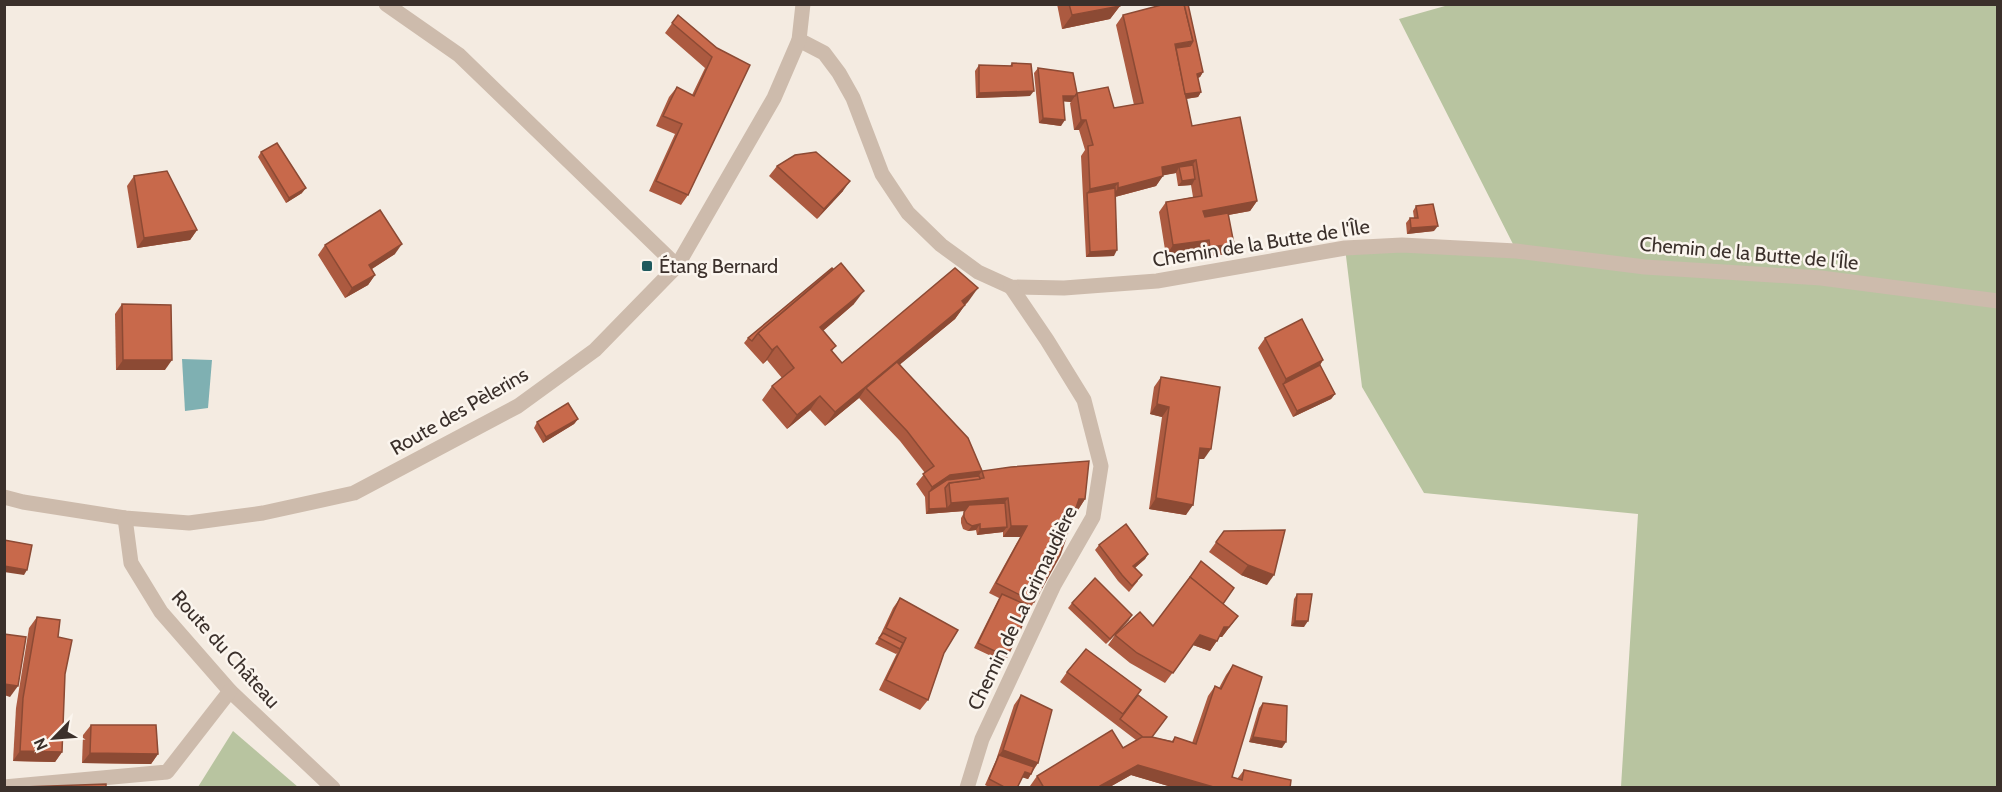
<svg xmlns="http://www.w3.org/2000/svg" width="2002" height="792" font-family="Cabin,sans-serif">
	<style>
		.green { fill: #b8c4a0 }
		.water { fill: #7fb0b2 }
		.lines { fill: none; stroke-linecap: round; stroke-linejoin: round }
		.minor { stroke: #cdbbac; stroke-width: 15 }
		.wall { fill: #ac5a40 }
		.shaded-wall { fill: #8c4a34 }
		.building { fill: #c8694b; stroke: #8c4a34; stroke-width: 1.5 }
		.poi-dot { fill: #1f5a5e; stroke: #fbf5ee; stroke-width: 2 }
		.labels { text-anchor: middle; dominant-baseline: central; stroke-width: 5; stroke-linejoin: round; paint-order: stroke }
		.street-label { font-size: 20px; fill: #3b302b; stroke: #fbf5ee }
		.poi-label { font-size: 20px; fill: #3b302b; stroke: #fbf5ee; text-anchor: start }
	</style>
	<rect width="100%" height="100%" fill="#f4ebe1"/>
	<!-- green -->
	<g class="green">
		<path d="M1452,4l545,1v782h-376l17,-273 -214,-21 -62,-106 -17,-139 171,2 -117,-231z"/>
		<path d="M233,731l65,56h-100z"/>
	</g>
	<!-- water -->
	<path class="water" d="M182,359l30,1 -4,48 -23,3z"/>
	<g class="lines">
		<!-- minor -->
		<g class="minor">
			<path d="M386,4l73,51 218,211"/>
			<path d="M799,40l25,13 15,20 14,25 29,76 26,39 33,32 37,27 33,15 53,1 93,-7 188,-33 57,-3 114,6 129,16 176,11 177,23"/>
			<path d="M4,497l19,5 102,16 64,5 74,-10 91,-20 164,-87 77,-56 82,-84 97,-168 25,-58 4,-36"/>
			<path d="M125,518l6,45 30,49 69,79 103,97"/>
			<path d="M4,787l163,-15 63,-81"/>
			<path d="M967,788l15,-49 72,-154 39,-68 8,-51 -17,-66 -37,-60 -36,-53"/>
		</g>
	</g>
	<!-- wall -->
	<g class="wall">
		<path d="M1057,4h63v2l-10,13 -48,10z"/>
		<path d="M678,15l39,33 -29,147 -7,10 -32,-14 26,-57 -19,-8 13,-29 8,-10 15,8 13,-27 -40,-35z"/>
		<path d="M1123,15l80,57 -3,5 -2,1 3,14 -3,5 -12,2 6,27 65,75 -7,10 -22,4 6,29 -8,10 -24,3v-7l-36,6 -7,-44 7,-10 27,-5 -2,-12 -13,1 -2,-13 -13,2 -7,11 -41,11 -1,59 -28,1 -5,-101 4,-6 -6,-20h-5l-4,-27 1,-1 -8,-1 -2,25 -22,-3 -5,-50 4,-5 39,25 37,15 20,-3 -18,-80z"/>
		<path d="M1012,63l18,33 -54,2 -1,-27 4,-6 31,1z"/>
		<path d="M261,152l41,41 -16,10 -28,-46z"/>
		<path d="M777,166l66,25 -26,28 -48,-43z"/>
		<path d="M134,176l63,54 -7,10 -53,8 -10,-62z"/>
		<path d="M1416,206l18,25 -27,3 -1,-11 4,-5h4l-1,-7z"/>
		<path d="M325,245l70,9 -23,15 3,6 -7,10 -23,13 -27,-43z"/>
		<path d="M832,268l22,36 -31,27 13,15 -4,5 10,12 126,-61 -3,3 -10,14 -55,45 82,107 103,28 -7,11 -2,-1 -42,93 -3,5 -24,50 -3,5 -30,-14 25,-50 -10,-5 31,-56h-17v-5l-26,3 -1,-5 -8,1 -5,-2 -2,-6v-5l4,-7 -39,3 -1,-17 -9,-13 9,-11 -25,-32 -41,-43 -34,28 -15,-16 -23,19 -25,-29 10,-14 10,-8 -15,-18 -4,4 -19,-21 4,-5z"/>
		<path d="M122,304l43,66h-49l-1,-56z"/>
		<path d="M1265,338l58,22 -3,5 15,29 -4,5 -38,18 -35,-69z"/>
		<path d="M1161,377l43,82h-6l-12,56 -37,-6 13,-92 -12,-3 4,-27z"/>
		<path d="M578,419l-4,5 -31,19 -9,-15 3,-6z"/>
		<path d="M1224,531l43,54 -26,-10 -32,-23z"/>
		<path d="M1099,545l49,9 -3,5 -10,9 3,13 -9,11 -11,-11 -23,-31z"/>
		<path d="M1297,594l7,33 -13,-1 3,-27z"/>
		<path d="M900,598l44,55 -16,47 -8,10 -41,-20 18,-37 -1,1 -21,-10 4,-6 14,-30z"/>
		<path d="M1072,603l57,17 -23,24 -38,-36z"/>
		<path d="M1238,616l-16,21h-3l-9,14 -17,-6 -28,38 -35,-20 -22,-18 7,-10 38,-9z"/>
		<path d="M37,617l21,20 7,37 -3,78 -7,10 -42,-1 3,-53 13,-80z"/>
		<path d="M1233,665l-1,112 5,2 7,-9 46,18h-115l-44,-13 -23,13h-77l-1,-2 7,-10 86,-28 13,-8 -76,-58 7,-10 70,24 15,41 20,4 3,-4 17,6 16,-47 7,-10 4,2 7,-13z"/>
		<path d="M1021,695l17,68 -10,16 -6,-2 -5,11h-26l-6,-3 11,-25 18,-55z"/>
		<path d="M1263,703l19,45 -33,-6 10,-34z"/>
		<path d="M91,725l67,29 -7,10 -69,-1 1,-28z"/>
	</g>
	<!-- shaded-wall -->
	<g class="shaded-wall">
		<path d="M1120,6l-10,13 -48,10 10,-14z"/>
		<path d="M1193,41l-7,10 -13,3 2,-10z"/>
		<path d="M1203,72l-3,5 -7,2 4,-5z"/>
		<path d="M1034,91l-4,5 -54,2 3,-5z"/>
		<path d="M1201,92l-3,5 -20,3 4,-5z"/>
		<path d="M1063,96h12l-4,6 -12,-1z"/>
		<path d="M1043,118l22,2 -4,6 -22,-3z"/>
		<path d="M1081,120h5l-7,10h-5z"/>
		<path d="M1196,160l-7,10 -10,-3 -3,6 -21,4 7,-10z"/>
		<path d="M1163,176l-7,10 -45,12 7,-10z"/>
		<path d="M1195,179l-3,6 -14,1 4,-5z"/>
		<path d="M850,181l-7,10 -26,28 7,-10z"/>
		<path d="M1118,183l-7,10h-24l3,-4z"/>
		<path d="M306,188l-4,5 -16,10 3,-5z"/>
		<path d="M1257,201l-7,10 -54,10 7,-10z"/>
		<path d="M1438,226l-4,5 -27,3 4,-6z"/>
		<path d="M197,230l-7,10 -53,8 7,-10z"/>
		<path d="M1209,240l-7,10 -36,6 7,-11z"/>
		<path d="M402,244l-7,10 -33,21 7,-10z"/>
		<path d="M1234,244l-8,10 -24,3 8,-10z"/>
		<path d="M1117,250l-3,6 -28,1 4,-5z"/>
		<path d="M375,275l-7,10 -23,13 7,-10z"/>
		<path d="M978,288l-10,14 -16,13 10,-14z"/>
		<path d="M864,291l-10,13 -43,37 9,-14z"/>
		<path d="M965,305l-10,14 -87,72 -2,-3 -7,10 -34,28 10,-14z"/>
		<path d="M777,346l-10,14 -4,4 9,-14z"/>
		<path d="M123,360h49l-7,10h-49z"/>
		<path d="M1323,360l-7,11 -33,13 3,-5z"/>
		<path d="M1335,394l-4,5 -38,18 4,-6z"/>
		<path d="M820,396l-10,14 -23,19 10,-14z"/>
		<path d="M1157,404l12,3 -7,10 -12,-3z"/>
		<path d="M578,419l-4,5 -31,19 3,-6z"/>
		<path d="M1200,448l11,1 -7,10h-11z"/>
		<path d="M982,471l-7,10 -26,2 -20,9 3,-5 18,-12z"/>
		<path d="M1008,498l-7,10 -75,6 3,-5 18,-1 4,-5z"/>
		<path d="M1156,498l37,7 -7,10 -37,-6z"/>
		<path d="M1079,499h6l-7,11 -6,-1z"/>
		<path d="M980,524l-4,6 -8,1 4,-5z"/>
		<path d="M1011,526h16l-7,11h-17z"/>
		<path d="M1007,527l-4,5 -26,3 3,-6z"/>
		<path d="M1148,554l-3,5 -15,13 3,-6z"/>
		<path d="M1248,565l26,10 -7,10 -26,-10z"/>
		<path d="M4,566l23,4 -3,5 -20,-3z"/>
		<path d="M1132,615l-3,5 -23,24 4,-5z"/>
		<path d="M1238,616l-16,21h-5l7,-10z"/>
		<path d="M1295,621h13l-4,6 -13,-1z"/>
		<path d="M1200,635l17,6 -7,10 -17,-6 -28,38z"/>
		<path d="M4,684l14,2 -8,11 -6,-2z"/>
		<path d="M1253,737l33,5 -4,6 -33,-6z"/>
		<path d="M1003,750l35,13 -8,10 -31,-18z"/>
		<path d="M20,751l42,1 -7,10 -42,-1z"/>
		<path d="M90,753l68,1 -7,10 -69,-1z"/>
		<path d="M1138,765l79,23h-42l-44,-13 -23,13h-10l2,-2z"/>
		<path d="M1025,772l6,2 -3,5 -7,-2z"/>
	</g>
	<!-- building -->
	<g class="building">
		<path d="M1069,4h51v2l-48,9z"/>
		<path d="M1165,4h19l9,37 -18,3 17,82 48,-9 17,84 -54,10 2,6 23,-4 6,31 -24,3 -1,-7 -36,5 -7,-43 36,-6 -6,-36 -34,7 1,9 -45,12v-5l-28,6 -2,-43 5,-1 -7,-25h-5l-4,-27 31,-6 6,21 29,-5 -20,-88z"/>
		<path d="M1184,4h4l15,68 -6,2 4,18 -16,2 -9,-46 14,-2 3,-5z"/>
		<path d="M678,15l39,33 33,17 -62,130 -32,-14 26,-57 -19,-8 14,-29 17,9 18,-39 -40,-34z"/>
		<path d="M1012,63l19,1 3,27 -55,2v-28l33,1z"/>
		<path d="M1038,68l35,5 4,20 -2,3h-12l2,24 -22,-2z"/>
		<path d="M277,143l29,45 -17,10 -28,-46z"/>
		<path d="M816,152l34,29 -26,28 -47,-43 18,-11z"/>
		<path d="M1193,165l2,14 -13,2 -3,-14z"/>
		<path d="M167,171l30,59 -53,8 -10,-62z"/>
		<path d="M1115,188l2,62 -27,2 -3,-59z"/>
		<path d="M1433,204l5,22 -27,2 -1,-10h8l-2,-12z"/>
		<path d="M380,210l22,34 -33,21 6,10 -23,13 -27,-43z"/>
		<path d="M841,263l23,28 -44,36 16,19 -5,4 11,13 113,-95 23,20 -16,13 3,4 -130,107 -15,-16 -23,19 -25,-29 22,-18 -17,-22 -5,4 -14,-17z"/>
		<path d="M832,268l1,1 -75,64 -6,8 -4,-3z"/>
		<path d="M122,304l49,1 1,55h-49z"/>
		<path d="M1302,319l21,41 -37,19 -21,-41z"/>
		<path d="M897,362l71,76 14,33 -32,4 -18,12 -9,-13 11,-8 -27,-35 -41,-43z"/>
		<path d="M1320,365l15,29 -38,17 -14,-27z"/>
		<path d="M1161,377l59,10 -9,62 -11,-1 -7,57 -37,-7 13,-91 -12,-3z"/>
		<path d="M568,403l10,16 -32,18 -9,-15z"/>
		<path d="M1089,461l-4,38h-6l-19,56 -26,47 -38,-19 31,-57h-16l-3,-28 -57,5 -2,-20 35,-5 -2,-7 29,-4z"/>
		<path d="M979,476l1,3 -31,4 -4,5 2,20 -18,1v-17l18,-12z"/>
		<path d="M1005,503l2,24 -27,2v-5l-8,2 -5,-3 -3,-6v-5l5,-7z"/>
		<path d="M1126,524l22,30 -15,12 9,9 -10,11 -10,-11 -23,-30z"/>
		<path d="M1285,530l-11,45 -26,-10 -32,-23 8,-11z"/>
		<path d="M4,540l28,5 -5,25 -23,-4z"/>
		<path d="M1201,561l33,27 -11,16 -33,-27z"/>
		<path d="M1190,577l48,39 -9,11h-5l-7,14 -17,-6 -27,38 -36,-20 -22,-18 25,-23 13,14z"/>
		<path d="M1095,578l37,37 -22,24 -38,-36z"/>
		<path d="M1002,594l29,13 -24,50 -29,-14z"/>
		<path d="M1297,594h15l-4,27h-13z"/>
		<path d="M900,598l58,32 -14,23 -16,47 -42,-20 20,-42 -20,-10z"/>
		<path d="M37,617l23,3 -2,17 14,3 -7,34 -3,78 -42,-1 3,-53z"/>
		<path d="M883,633l20,10 -3,6 -21,-11z"/>
		<path d="M4,634l22,3 -8,49 -14,-2z"/>
		<path d="M1086,649l55,41 -18,24 -56,-42z"/>
		<path d="M1233,665l29,12 -30,100 10,3 2,-10 47,10 -1,8h-73l-79,-23 -38,21v2h-56l-7,-12 75,-46 11,18 19,-11h10l21,5 2,-5 21,7 19,-58 6,3z"/>
		<path d="M1021,695l31,15 -14,53 -35,-13z"/>
		<path d="M1138,695l29,22 -15,20h-9l-23,-18z"/>
		<path d="M1263,703l24,3 -1,36 -33,-5z"/>
		<path d="M91,725h65l2,29 -68,-1z"/>
		<path d="M999,755l35,12 -3,7 -6,-2 -8,16h-11l-17,-9z"/>
		<path d="M106,784v4h-83v-1z"/>
	</g>
	<!-- markers -->
	<rect class="poi-dot" x="641" y="260" width="12" height="12" rx="3"/>
	<g class="labels">
		<!-- street labels -->
		<g class="street-label">
			<text transform="translate(1261 243) rotate(-9)">Chemin de la Butte de l'Île</text>
			<text transform="translate(1749 253) rotate(5)">Chemin de la Butte de l'Île</text>
			<text transform="translate(459 411) rotate(-30)">Route des Pèlerins</text>
			<text transform="translate(1022 608) rotate(-64)">Chemin de La Grimaudière</text>
			<text transform="translate(226 649) rotate(48)">Route du Château</text>
		</g>
		<!-- poi labels -->
		<g class="poi-label">
			<text x="659" y="266">Étang Bernard</text>
		</g>
	</g>
	<!-- border -->
	<rect width="2002" height="792" fill="none" stroke="#3b302b" stroke-width="12"/>
	<!-- north arrow -->
	<g transform="translate(54 738) rotate(245)" stroke="#fbf5ee" stroke-width="4.5" paint-order="stroke">
	<path d="M0-4.5L10 22L0 15L-10 22Z" fill="#3b302b"/>
	<text y="-9" font-size="16" font-weight="bold" text-anchor="middle" fill="#3b302b">N</text>
	</g>
</svg>
